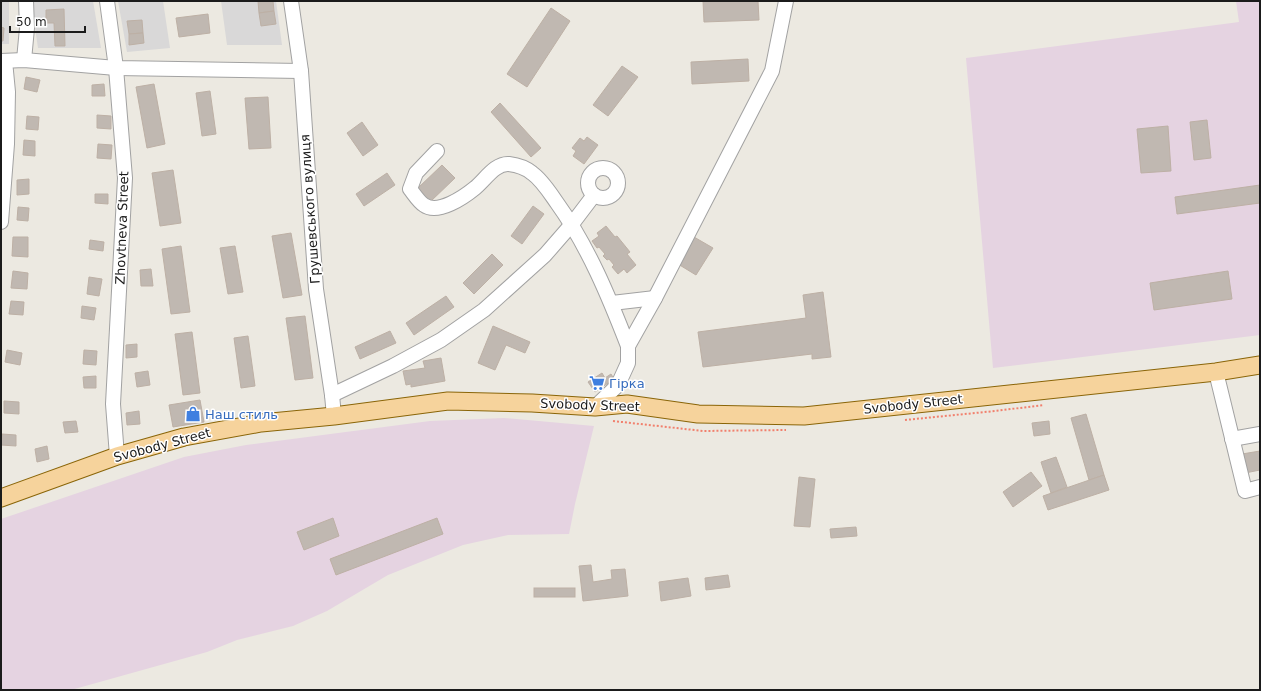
<svg xmlns="http://www.w3.org/2000/svg" width="1261" height="691" font-family="'DejaVu Sans',sans-serif">
	<style>
		.residential { fill: #d9d8d8 }
		.industrial { fill: #e5d3e1 }
		.building { fill: #c0b8b1; stroke: #bdb0a5 }
		.lines { fill: none; stroke-linecap: round; stroke-linejoin: round }
		.minor-casing { stroke: #a2a2a2; stroke-width: 16 }
		.major-casing { stroke: #8a6508; stroke-width: 19 }
		.path { stroke: #f1806d; stroke-width: 2; stroke-dasharray: 2 2; stroke-linecap: butt }
		.minor { stroke: #fff; stroke-width: 14 }
		.major { stroke: #f6d39c; stroke-width: 17 }
		.labels { text-anchor: middle; dominant-baseline: central; stroke-width: 3; stroke-linejoin: round; paint-order: stroke }
		.street-label { font-size: 13px; fill: #1b1b1b; stroke: #fff }
		.shop-label { font-size: 13px; fill: #366cbe; stroke: #fff; text-anchor: start }
	</style>
	<rect width="100%" height="100%" fill="#ece9e1"/>
	<!-- residential -->
	<g class="residential">
		<rect x="1" y="1" width="8" height="43"/>
		<path d="M31,1h62l8,47h-63z"/>
		<path d="M118,1h45l7,47 -43,4z"/>
		<path d="M221,1h55l6,44h-55z"/>
	</g>
	<!-- industrial -->
	<g class="industrial">
		<path d="M1236,1h24v334l-267,33 -27,-310 273,-36z"/>
		<path d="M504,418l90,8 -19,78 -6,30 -61,1 -45,10 -75,30 -61,36 -34,15 -56,14 -30,12 -136,38h-70v-171l183,-62 62,-12 184,-24z"/>
	</g>
	<!-- building -->
	<g class="building">
		<path d="M258,1h15l1,10 -15,2z"/>
		<path d="M703,1h55l1,19 -55,2z"/>
		<path d="M551,8l19,13 -43,66 -20,-13z"/>
		<path d="M64,9l1,37h-10l-1,-23h-8v-13z"/>
		<path d="M274,11l2,13 -15,2 -2,-13z"/>
		<path d="M208,14l2,19 -31,4 -3,-19z"/>
		<path d="M142,20l1,13 -14,1 -2,-13z"/>
		<path d="M1,27l3,1 -1,13h-2z"/>
		<path d="M143,33l1,10 -15,2v-11z"/>
		<path d="M748,59l1,22 -57,3 -1,-22z"/>
		<path d="M622,66l16,11 -30,39 -15,-11z"/>
		<path d="M26,77l14,3 -3,12 -13,-3z"/>
		<path d="M104,84l1,12h-13v-11z"/>
		<path d="M154,84l11,60 -18,4 -11,-61z"/>
		<path d="M210,91l6,43 -14,2 -6,-43z"/>
		<path d="M268,97l3,51 -22,1 -4,-51z"/>
		<path d="M500,103l41,45 -10,9 -40,-45z"/>
		<path d="M97,115l14,1v13l-14,-1z"/>
		<path d="M27,116l12,1 -1,13 -12,-1z"/>
		<path d="M1207,120l4,38 -17,2 -4,-38z"/>
		<path d="M362,122l16,23 -15,11 -16,-23z"/>
		<path d="M1168,126l3,45 -30,2 -4,-44z"/>
		<path d="M587,137l11,8 -14,19 -11,-8 3,-5 -4,-3 8,-10 4,3z"/>
		<path d="M24,140l11,1v15l-12,-1z"/>
		<path d="M98,144l14,1 -1,14 -14,-1z"/>
		<path d="M442,165l13,13 -25,24 -12,-14z"/>
		<path d="M173,170l8,53 -21,3 -8,-53z"/>
		<path d="M387,173l8,12 -31,21 -8,-12z"/>
		<path d="M29,179v15l-12,1v-15z"/>
		<path d="M1260,185v18l-83,11 -2,-17z"/>
		<path d="M95,194h13v10l-13,-1z"/>
		<path d="M533,206l11,8 -22,30 -11,-8z"/>
		<path d="M18,207l11,1 -1,13 -11,-1z"/>
		<path d="M606,226l9,11 2,-1 13,16 -3,2 9,11 -9,8 -3,-4 -6,5 -6,-7 2,-2 -5,-6 -2,1 -4,-4 2,-2 -6,-7 -2,1 -5,-7 7,-5 -2,-3z"/>
		<path d="M291,233l11,62 -19,3 -11,-62z"/>
		<path d="M13,237h15v20l-16,-1z"/>
		<path d="M694,237l19,11 -17,27 -18,-11z"/>
		<path d="M90,240l14,2 -1,9 -14,-2z"/>
		<path d="M181,246l9,66 -19,2 -9,-65z"/>
		<path d="M235,246l8,46 -15,2 -8,-46z"/>
		<path d="M492,254l11,11 -29,29 -11,-11z"/>
		<path d="M151,269l2,17h-12l-1,-16z"/>
		<path d="M13,271l15,2 -1,16 -16,-1z"/>
		<path d="M1228,271l4,28 -78,11 -4,-27z"/>
		<path d="M89,277l13,2 -3,17 -12,-2z"/>
		<path d="M823,292l8,65 -19,2v-5l-109,13 -5,-35 108,-14 -3,-23z"/>
		<path d="M446,296l8,11 -40,28 -8,-12z"/>
		<path d="M11,301l13,1 -1,13 -14,-1z"/>
		<path d="M82,306l14,2 -2,12 -13,-2z"/>
		<path d="M305,316l8,62 -18,2 -9,-62z"/>
		<path d="M493,326l37,16 -5,11 -19,-8 -11,25 -17,-7z"/>
		<path d="M390,331l6,12 -36,16 -5,-12z"/>
		<path d="M192,332l8,61 -17,2 -8,-61z"/>
		<path d="M248,336l7,50 -14,2 -7,-50z"/>
		<path d="M137,344v13l-11,1v-13z"/>
		<path d="M7,350l15,3 -2,12 -15,-3z"/>
		<path d="M84,350l13,1 -1,14 -13,-1z"/>
		<path d="M441,358l4,23 -34,6v-3l-5,1 -3,-14 22,-3 -2,-7z"/>
		<path d="M148,371l2,14 -13,2 -2,-14z"/>
		<path d="M602,373l3,5 6,-4 3,5 -19,13 -7,-10z"/>
		<path d="M96,376v12h-12l-1,-11z"/>
		<path d="M200,400l4,22 -31,5 -4,-22z"/>
		<path d="M4,401l15,1v12l-15,-1z"/>
		<path d="M139,411l1,13 -13,1 -1,-12z"/>
		<path d="M1086,414l18,61 -15,5 -18,-62z"/>
		<path d="M76,421l2,11 -13,1 -2,-11z"/>
		<path d="M1049,421l1,13 -16,2 -2,-13z"/>
		<path d="M2,434l14,1v11l-15,-1z"/>
		<path d="M47,446l2,13 -12,3 -2,-13z"/>
		<path d="M1260,451v19l-15,3 -3,-19z"/>
		<path d="M1056,457l11,30 -16,6 -10,-31z"/>
		<path d="M1031,472l11,14 -29,21 -10,-15z"/>
		<path d="M1104,475l5,15 -61,20 -5,-14z"/>
		<path d="M799,477l16,2 -5,48 -16,-1z"/>
		<path d="M333,518l6,18 -35,14 -7,-18z"/>
		<path d="M437,518l6,16 -107,41 -6,-16z"/>
		<path d="M856,527l1,9 -26,2 -1,-9z"/>
		<path d="M591,565l2,17 19,-3 -1,-9 14,-1 3,27 -45,5 -4,-35z"/>
		<path d="M728,575l2,12 -24,3 -1,-12z"/>
		<path d="M688,578l3,18 -30,5 -2,-19z"/>
		<rect x="534" y="588" width="41" height="9"/>
	</g>
	<g class="lines">
		<defs>
			<g id="minor">
				<path d="M107,1l9,67 9,110 -12,226 4,52"/>
				<path d="M291,1l10,70 15,218 16,106 2,21"/>
				<path d="M24,60l3,-32 -1,-27"/>
				<path d="M1,61l23,-1 92,8 185,3"/>
				<path d="M437,151l-21,22 -6,16c4,5 9,13 14,16 14,10 40,-8 51,-17 10,-8 20,-25 34,-24 8,1 17,4 23,9 10,7 18,20 25,30 31,43 52,94 71,143"/>
				<circle cx="603" cy="183" r="15"/>
				<path d="M1,222l6,-78 1,-52 -3,-31"/>
				<path d="M612,303l43,-5"/>
				<path d="M1216,372l29,119 15,-4"/>
				<path d="M332,395l61,-29 48,-26 43,-30 61,-55 27,-31 22,-29"/>
				<path d="M595,407l23,-22 10,-22v-17l27,-48 117,-227 14,-70"/>
				<path d="M1232,439l28,-5"/>
			</g>
			<path id="major" d="M1,498l116,-42 67,-19 77,-14 73,-7 114,-15 84,2 63,4 32,-3 71,10 106,2 412,-44 44,-7"/>
		</defs>
		<!-- minor casing -->
		<use href="#minor" class="minor-casing"/>
		<!-- major casing -->
		<use href="#major" class="major-casing"/>
		<!-- path -->
		<g class="path">
			<path d="M905,420l90,-9 49,-6"/>
			<path d="M613,421l90,10 83,-1"/>
		</g>
		<!-- minor -->
		<use href="#minor" class="minor"/>
		<!-- major -->
		<use href="#major" class="major"/>
	</g>
	<!-- icons -->
	<defs>
		<symbol id="supermarket-bare" viewBox="-9 -9 18 18"><path d="M-6-5.5h2.5l.6 2H6L4.5 2H-2.5L-4.4-4H-6ZM-1.5 3.2a1.3 1.3 0 1 0 .1 0ZM3 3.2a1.3 1.3 0 1 0 .1 0Z" fill="#3f7fe0" stroke="#fff" stroke-width="2.5" paint-order="stroke"/></symbol>
		<symbol id="shop-bare" viewBox="-9 -9 18 18"><path d="M-5-2.5h2.3a2.7 3.5 0 0 1 5.4 0H5L5.5 6h-11ZM-1.5-2.5h3a1.5 2.3 0 0 0-3 0Z" fill="#3f7fe0" stroke="#fff" stroke-width="2.5" paint-order="stroke"/></symbol>
	</defs>
	<g fill-rule="evenodd">
		<use href="#supermarket-bare" x="586" y="372" width="22" height="22"/>
		<use href="#shop-bare" x="182" y="403" width="22" height="22"/>
	</g>
	<g class="labels">
		<!-- street labels -->
		<g class="street-label">
			<text transform="translate(310 209) rotate(-94)">Грушевського вулиця</text>
			<text transform="translate(122 228) rotate(-88)">Zhovtneva Street</text>
			<text transform="translate(913 404) rotate(-6)">Svobody Street</text>
			<text transform="translate(590 405) rotate(2)">Svobody Street</text>
			<text transform="translate(162 445) rotate(-15)">Svobody Street</text>
		</g>
		<!-- shop labels -->
		<g class="shop-label">
			<text x="609" y="383">Гірка</text>
			<text x="205" y="414">Наш стиль</text>
		</g>
	</g>
	<!-- border -->
	<rect width="1261" height="691" fill="none" stroke="#1b1b1b" stroke-width="4"/>
	<!-- scale -->
	<path d="M10 26v6h75v-6" fill="none" stroke="#1b1b1b" stroke-width="2"/>
	<text x="16" y="26" font-size="12" fill="#1b1b1b" stroke="#ffffff" stroke-width="3" paint-order="stroke">50 m</text>
</svg>
